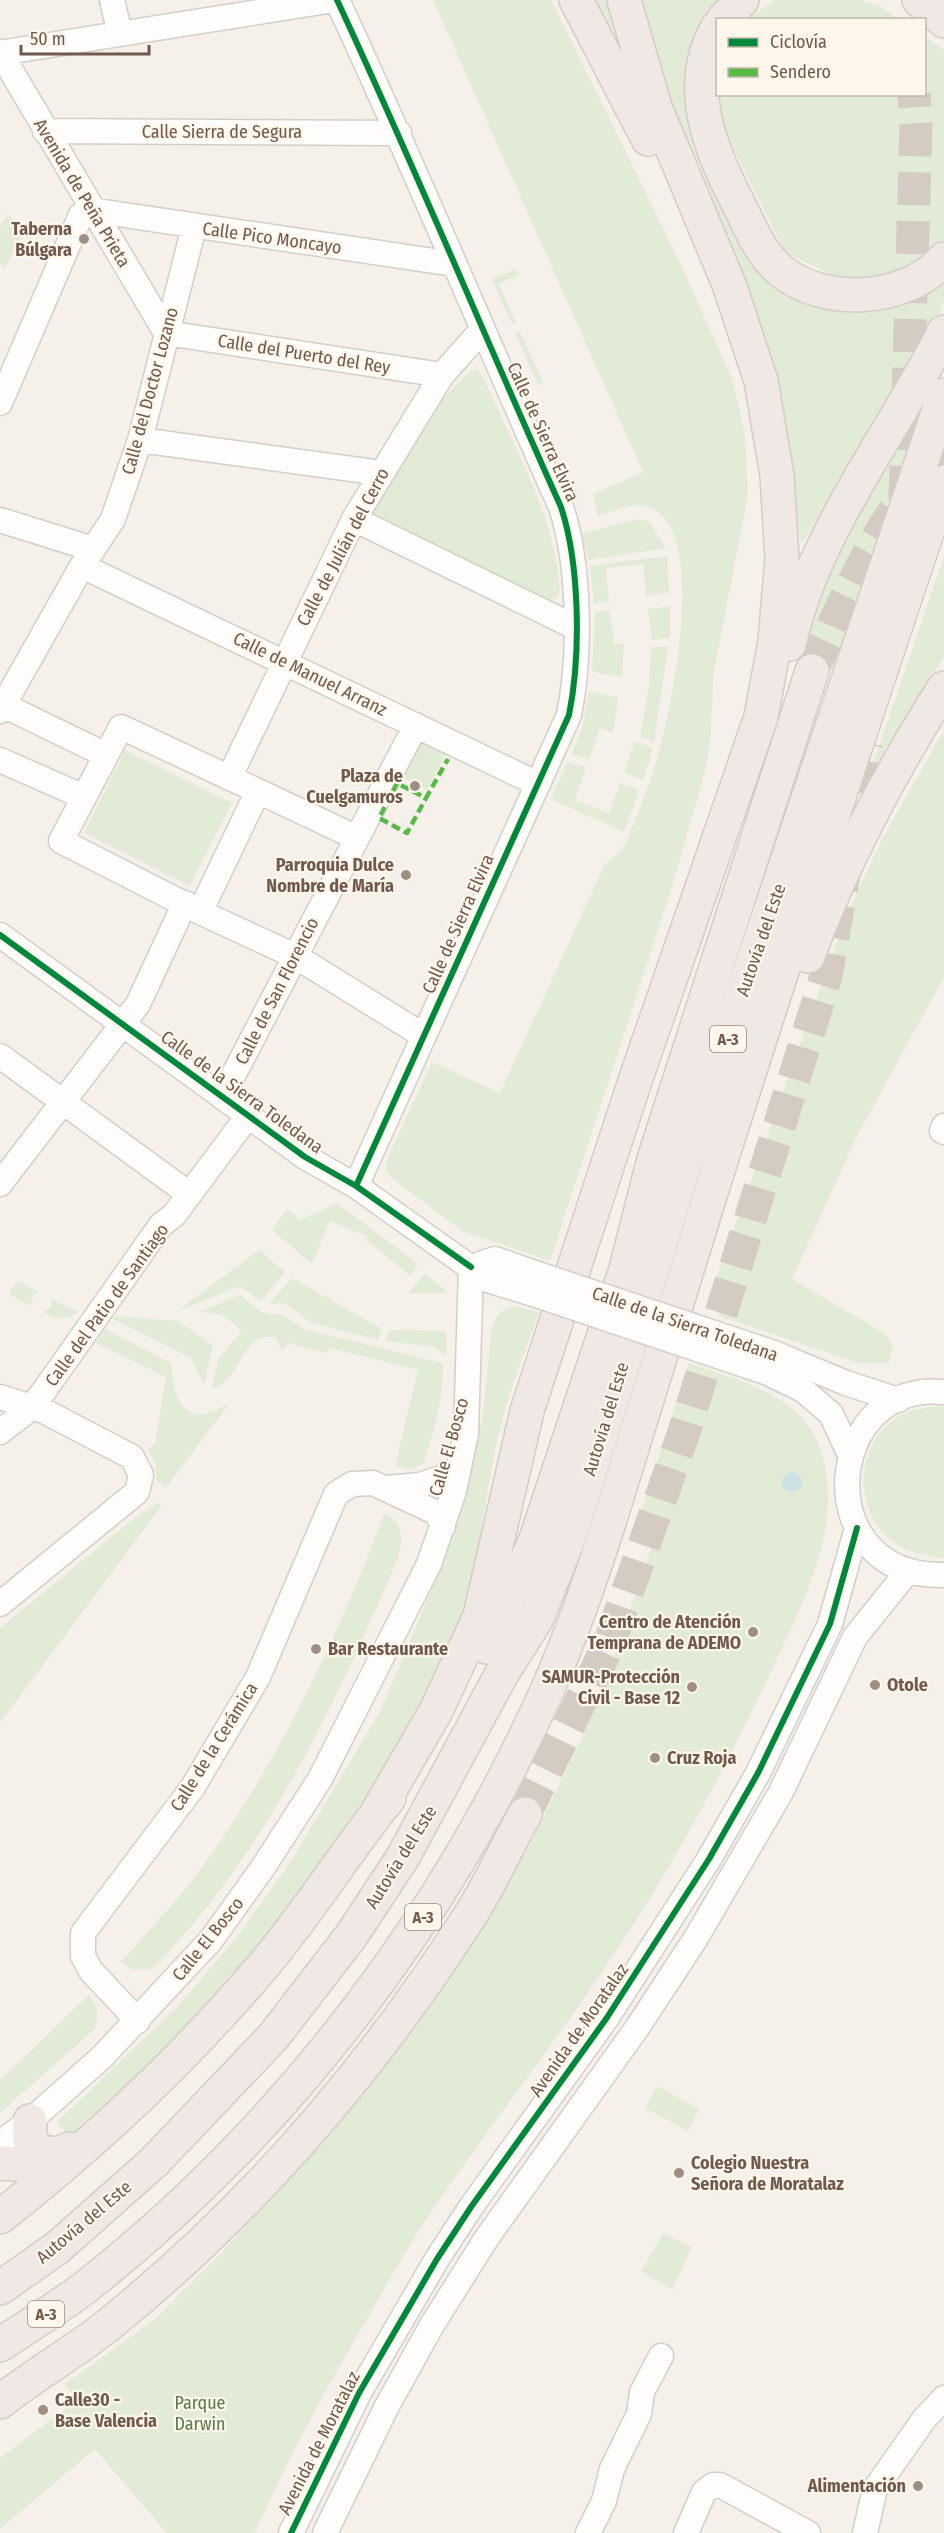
<svg xmlns="http://www.w3.org/2000/svg" width="944" height="2533" font-family="'Fira Sans Condensed',sans-serif">
  <style>
    .green { fill: #e2ebd6 }
    .water { fill: #cde2e4 }
    .lines { fill: none; stroke-linecap: round; stroke-linejoin: round }
    .highway-tunnel { stroke: #d4cbc3; stroke-width: 33; stroke-dasharray: 33 16; stroke-linecap: butt }
    .minor-casing { stroke: #d4cec9; stroke-width: 27 }
    .highway-casing { stroke: #d4ccc7; stroke-width: 36 }
    .minor { stroke: #fefdfc; stroke-width: 24 }
    .highway { stroke: #f0e8e5; stroke-width: 33 }
    .minor-bridge-casing { stroke: #d4cec9; stroke-width: 27; stroke-linecap: butt }
    .minor-bridge { stroke: #fefdfc; stroke-width: 24 }
    .quiet { stroke: #58b947; stroke-width: 4.5; stroke-dasharray: 9 4.5; stroke-linecap: butt }
    .cycleway-casing { stroke: #fdf6eb; stroke-width: 10 }
    .cycleway { stroke: #00873e; stroke-width: 6 }
    .poi-dot { fill: #9f8e84; stroke: #fdf6eb; stroke-width: 2 }
    .labels { text-anchor: middle; dominant-baseline: central; stroke-width: 4.5; stroke-linejoin: round; paint-order: stroke }
    .shield { fill: #fdf6eb; stroke: #9b887c; stroke-width: 1.5 }
    .shield-label { font-size: 16px; font-weight: bold; fill: #71594d }
    .street-label { font-size: 18px; fill: #71594d; stroke: #fdf6eb }
    .poi-label { font-size: 18px; font-weight: bold; fill: #71594d; stroke: #fdf6eb; text-anchor: end }
    .park-label { font-size: 18px; fill: #587b49; stroke: #fdf6eb }
  </style>
  <rect width="100%" height="100%" fill="#f5f1ea"/>
  <path class="green" d="M 433,0 L 551,0 L 678,258 L 733,381 L 745,434 L 748,495 L 713,677 L 711,733 L 706,768 L 671,890 L 550,1261 L 462,1231 L 390,1177 L 386,1169 L 388,1157 L 432,1062 L 500,1093 L 605,864 L 621,851 L 626,842 C 639,813 650,782 659,752 C 672,706 708,531 651,508 C 635,501 614,511 598,516 L 593,494 L 643,472 Z
    M 587,0 L 615,0 L 639,97 Z
    M 640,0 L 722,0 L 709,14 L 687,65 L 690,116 L 763,266 L 803,302 L 843,308 L 944,279 L 944,299 L 940,312 L 893,396 L 801,544 L 779,402 L 766,341 L 681,137 Z
    M 775,0 L 861,0 L 879,6 L 899,19 L 745,20 Z
    M 925,37 L 944,50 L 944,241 L 942,245 L 899,278 L 838,278 L 785,252 L 725,132 L 718,95 L 924,94 Z
    M 7,215 L 27,226 L 5,267 L 0,264 L 0,227 Z
    M 515,269 L 520,274 L 499,284 L 516,323 L 512,324 L 492,279 Z
    M 520,331 L 543,383 L 538,385 L 515,333 Z
    M 472,370 L 477,370 L 483,377 C 513,445 555,515 560,590 L 558,597 L 546,602 L 371,513 L 430,411 Z
    M 919,413 L 834,669 L 801,658 L 823,580 L 892,450 Z
    M 637,519 L 649,521 L 666,548 L 589,560 L 581,534 Z
    M 667,556 L 669,593 L 646,596 L 643,564 L 606,568 L 609,602 L 594,603 L 590,566 Z
    M 944,556 L 944,656 L 879,771 L 874,761 Z
    M 670,606 L 670,638 L 652,640 L 648,609 Z
    M 610,610 L 614,644 L 624,643 L 622,677 L 592,672 L 595,612 Z
    M 668,646 L 654,742 L 640,737 L 649,685 L 651,647 Z
    M 589,691 L 618,698 L 613,733 L 600,728 L 589,760 L 572,754 L 583,724 Z
    M 944,730 L 944,977 L 856,1138 L 792,1279 L 887,1335 L 893,1347 L 889,1363 L 858,1363 L 719,1316 L 725,1288 L 714,1284 L 848,911 L 882,839 Z
    M 420,740 L 446,754 L 427,790 L 402,777 Z
    M 635,741 L 653,748 L 643,780 L 624,773 Z
    M 125,750 L 232,803 L 190,886 L 84,833 Z
    M 568,762 L 586,767 L 575,800 L 609,813 L 620,783 L 639,790 L 624,832 L 551,799 Z
    M 337,1203 L 418,1264 L 411,1276 L 366,1240 L 367,1236 L 330,1221 L 312,1264 L 272,1230 L 287,1209 L 301,1220 Z
    M 259,1250 L 285,1272 L 261,1301 L 240,1286 L 176,1312 Z
    M 425,1274 L 449,1293 L 408,1293 Z
    M 292,1278 L 381,1328 L 378,1340 L 310,1322 L 285,1303 L 269,1304 Z
    M 18,1281 L 39,1292 L 33,1295 L 31,1306 L 8,1294 Z
    M 240,1295 L 263,1313 L 282,1315 L 307,1330 L 443,1363 C 444,1398 434,1429 424,1463 L 412,1469 L 395,1466 L 418,1370 L 329,1348 L 327,1353 L 288,1343 L 282,1351 L 276,1338 C 240,1328 240,1387 212,1388 L 218,1359 L 242,1331 L 221,1314 L 199,1312 Z
    M 51,1299 L 78,1312 C 66,1322 57,1319 43,1312 L 51,1307 Z
    M 514,1306 L 539,1312 C 523,1357 504,1404 495,1452 C 489,1482 484,1513 479,1543 C 477,1557 476,1573 472,1586 C 404,1801 234,1988 71,2137 L 56,2123 L 178,2006 L 237,1937 L 291,1861 L 381,1710 L 442,1564 L 482,1422 L 492,1325 L 500,1312 Z
    M 115,1316 L 178,1321 L 213,1345 L 204,1385 L 191,1358 L 113,1319 Z
    M 105,1329 L 171,1363 C 173,1405 189,1431 231,1401 L 166,1488 L 156,1481 L 156,1465 L 148,1449 L 155,1444 L 166,1377 L 96,1343 Z
    M 389,1330 L 446,1331 L 447,1356 L 434,1347 L 386,1341 Z
    M 689,1363 C 741,1381 805,1395 822,1454 C 843,1526 805,1599 775,1663 C 728,1763 677,1860 615,1953 C 553,2047 482,2135 420,2229 C 402,2257 386,2286 370,2314 C 328,2385 288,2458 255,2533 L 167,2533 L 95,2449 L 0,2529 L 0,2458 L 76,2401 L 65,2384 L 154,2320 L 223,2251 L 335,2129 L 434,2002 L 529,1847 L 597,1706 L 654,1540 L 634,1533 Z
    M 944,1406 L 944,1557 L 941,1558 C 924,1555 907,1553 893,1542 C 852,1510 854,1444 899,1416 C 913,1408 929,1407 944,1406 Z
    M 158,1503 L 162,1505 L 0,1723 L 0,1628 L 137,1516 Z
    M 384,1514 C 405,1522 403,1539 398,1558 C 336,1704 265,1855 152,1969 L 133,1970 L 121,1962 C 148,1931 177,1901 201,1869 C 280,1759 337,1640 384,1514 Z
    M 89,1995 C 99,2007 98,2015 95,2029 L 0,2113 L 0,2080 Z
    M 657,2086 L 699,2109 L 688,2131 L 645,2108 Z
    M 663,2233 L 692,2247 L 673,2289 L 641,2272 Z"/>
  <path class="water" d="M782 1482a10 10 0 1 1 20 0a10 10 0 1 1-20 0Z"/>
  <g class="lines">
    <path class="highway-tunnel" d="M 905,499 L 916,126 L 914,94
      M 812,671 C 848,594 882,510 944,451
      M 525,1814 L 609,1644 L 684,1432 L 826,976 L 867,743"/>
    <g class="minor-casing">
      <path id="minor" d="M 112,0 L 120,34
        M 337,0 C 415,167 485,338 561,507 C 580,565 581,655 569,715 L 356,1186
        M 0,52 L 166,333
        M 0,53 L 334,0
        M 45,131 L 399,133
        M 166,333 L 442,375
        M 0,403 L 81,215 L 91,210 L 454,264
        M 140,440 L 381,473
        M 354,519 L 577,628
        M 0,520 L 93,549
        M 82,566 L 538,784
        M 3,705 L 106,755
        M 0,711 L 82,566 L 113,519 L 140,440 L 194,227
        M 121,727 L 258,791 L 200,912 L 61,841 Z
        M 0,760 L 84,797
        M 229,778 L 354,519 L 442,375 L 481,331
        M 258,791 L 357,838
        M 200,912 L 295,956 L 424,1036
        M 0,935 L 305,1157 L 356,1186 L 488,1280 L 533,1294
        M 0,1056 L 189,1194
        M 222,1097 L 416,725
        M 944,1126 L 942,1131 L 944,1132
        M 0,1184 L 138,1004 L 185,903
        M 471,1267 L 495,1259 L 538,1274
        M 774,1353 L 846,1383 L 898,1400
        M 768,1373 L 803,1390 L 831,1414 L 850,1455
        M 944,1392 C 823,1380 807,1578 944,1575
        M 0,1397 L 44,1411 L 132,1457 L 141,1475 L 137,1492 L 0,1604
        M 0,1432 L 31,1408 L 44,1391 L 161,1225 L 174,1215 L 248,1116
        M 388,1488 L 420,1485 L 441,1478
        M 138,2021 L 91,1971 L 83,1956 L 83,1933 L 193,1787 L 258,1677 L 336,1494 L 352,1484 L 373,1483 L 437,1513 L 443,1526
        M 0,2143 L 30,2121 L 102,2057 L 211,1940 L 264,1866 L 320,1779 L 429,1564 L 454,1491 L 466,1433 L 471,1267
        M 291,2533 L 359,2393 L 437,2259 L 471,2207 L 606,2019 L 709,1859 L 758,1773 L 830,1624 L 857,1528
        M 325,2533 L 387,2406 L 432,2325 L 486,2239 L 637,2028 L 696,1938 L 781,1792 L 855,1637 L 908,1571
        M 588,2533 L 604,2501 L 612,2469 L 639,2414 L 642,2392 L 661,2356
        M 686,2533 L 704,2492 L 713,2485 L 720,2485 L 808,2533
        M 865,2533 L 875,2489 L 925,2418 L 944,2398"/>
    </g>
    <g class="highway-casing">
      <path id="highway" d="M 576,0 L 648,139
        M 919,0 L 944,21
        M 723,20 L 742,0
        M 718,27 C 682,87 712,153 741,209 C 751,230 762,255 780,270 C 823,307 907,302 944,259
        M 789,644 C 815,529 892,436 944,332
        M 808,956 C 843,861 890,773 944,688
        M 618,1300 L 654,1159 L 812,671
        M 487,1647 L 536,1539 L 623,1278
        M 375,1816 L 436,1711 L 480,1616 L 527,1411 L 636,1078 L 761,717 L 775,641 L 782,559 L 777,476 L 761,381 L 730,287 L 655,107 L 624,0
        M 30,2121 L 30,2139 L 40,2152 L 57,2154 L 70,2149
        M 0,2163 C 31,2165 43,2170 69,2150
        M 0,2217 C 93,2144 180,2063 257,1973 C 305,1918 343,1855 389,1798
        M 0,2288 L 57,2248 L 154,2162 L 273,2037 L 351,1936 L 403,1857 L 500,1677 L 537,1618 L 571,1532 L 682,1173 L 944,395
        M 0,2345 C 32,2323 67,2303 97,2278 C 292,2121 447,1915 549,1686 C 585,1604 611,1517 637,1432 C 662,1350 687,1268 713,1186 C 788,950 865,716 944,482
        M 0,2402 C 34,2375 73,2353 107,2326 C 251,2210 372,2069 471,1914 C 491,1882 507,1847 525,1814"/>
    </g>
    <use href="#minor" class="minor"/>
    <use href="#highway" class="highway"/>
    <g class="minor-bridge-casing">
      <path id="minor-bridge" d="M 538,1274 L 774,1353
        M 533,1294 L 768,1373"/>
    </g>
    <use href="#minor-bridge" class="minor-bridge"/>
    <path class="quiet" d="M 389,779 L 426,798 L 448,759
      M 397,783 L 379,818 L 407,833 L 426,798"/>
    <g class="cycleway-casing">
      <path id="cycleway" d="M 337,0 C 415,167 485,338 561,507 C 580,565 581,655 569,715 L 356,1186
        M 0,935 L 305,1157 L 356,1186 L 471,1267
        M 291,2533 L 359,2393 L 437,2259 L 471,2207 L 606,2019 L 709,1859 L 758,1773 L 830,1624 L 857,1528"/>
    </g>
    <use href="#cycleway" class="cycleway"/>
  </g>
  <g class="poi-dot">
    <circle cx="84" cy="239" r="6"/>
    <circle cx="415" cy="786" r="6"/>
    <circle cx="406" cy="875" r="6"/>
    <circle cx="753" cy="1632" r="6"/>
    <circle cx="316" cy="1649" r="6"/>
    <circle cx="875" cy="1685" r="6"/>
    <circle cx="692" cy="1687" r="6"/>
    <circle cx="655" cy="1758" r="6"/>
    <circle cx="679" cy="2173" r="6"/>
    <circle cx="43" cy="2410" r="6"/>
    <circle cx="918" cy="2486" r="6"/>
  </g>
  <g class="labels">
    <g class="shield">
      <rect x="710" y="1026" width="36" height="26" rx="4.5"/>
      <rect x="405" y="1904" width="36" height="26" rx="4.5"/>
      <rect x="28" y="2301" width="36" height="26" rx="4.5"/>
    </g>
    <g class="shield-label">
      <text x="728" y="1039">A-3</text>
      <text x="423" y="1917">A-3</text>
      <text x="46" y="2314">A-3</text>
    </g>
    <g class="street-label">
      <text x="222" y="132">Calle Sierra de Segura</text>
      <text transform="translate(82 193) rotate(59)">Avenida de Peña Prieta</text>
      <text transform="translate(272 238) rotate(8)">Calle Pico Moncayo</text>
      <text transform="translate(304 354) rotate(9)">Calle del Puerto del Rey</text>
      <text transform="translate(150 391) rotate(-75)">Calle del Doctor Lozano</text>
      <text transform="translate(543 432) rotate(66)">Calle de Sierra Elvira</text>
      <text transform="translate(343 547) rotate(-62)">Calle de Julián del Cerro</text>
      <text transform="translate(310 674) rotate(26)">Calle de Manuel Arranz</text>
      <text transform="translate(458 924) rotate(-66)">Calle de Sierra Elvira</text>
      <text transform="translate(761 940) rotate(-71)">Autovía del Este</text>
      <text transform="translate(277 991) rotate(-63)">Calle de San Florencio</text>
      <text transform="translate(242 1092) rotate(36)">Calle de la Sierra Toledana</text>
      <text transform="translate(107 1305) rotate(-54)">Calle del Patio de Santiago</text>
      <text transform="translate(685 1324) rotate(19)">Calle de la Sierra Toledana</text>
      <text transform="translate(606 1419) rotate(-73)">Autovía del Este</text>
      <text transform="translate(449 1447) rotate(-74)">Calle El Bosco</text>
      <text transform="translate(214 1747) rotate(-58)">Calle de la Cerámica</text>
      <text transform="translate(401 1857) rotate(-58)">Autovía del Este</text>
      <text transform="translate(208 1939) rotate(-51)">Calle El Bosco</text>
      <text transform="translate(579 2030) rotate(-55)">Avenida de Moratalaz</text>
      <text transform="translate(84 2222) rotate(-40)">Autovía del Este</text>
      <text transform="translate(319 2443) rotate(-63)">Avenida de Moratalaz</text>
    </g>
    <g class="poi-label">
      <text x="72" y="229">Taberna<tspan x="72" dy="21">Búlgara</tspan></text>
      <text x="403" y="776">Plaza de<tspan x="403" dy="21">Cuelgamuros</tspan></text>
      <text x="394" y="865">Parroquia Dulce<tspan x="394" dy="21">Nombre de María</tspan></text>
      <text x="741" y="1622">Centro de Atención<tspan x="741" dy="21">Temprana de ADEMO</tspan></text>
      <text x="328" y="1649" text-anchor="start">Bar Restaurante</text>
      <text x="680" y="1677">SAMUR-Protección<tspan x="680" dy="21">Civil - Base 12</tspan></text>
      <text x="887" y="1685" text-anchor="start">Otole</text>
      <text x="667" y="1758" text-anchor="start">Cruz Roja</text>
      <text x="691" y="2163" text-anchor="start">Colegio Nuestra<tspan x="691" dy="21">Señora de Moratalaz</tspan></text>
      <text x="55" y="2400" text-anchor="start">Calle30 -<tspan x="55" dy="21">Base Valencia</tspan></text>
      <text x="906" y="2486">Alimentación</text>
    </g>
    <g class="park-label">
      <text x="200" y="2403">Parque<tspan x="200" dy="21">Darwin</tspan></text>
    </g>
  </g>
  <rect x="716" y="18" width="210" height="78" fill="#fdf6eb" stroke="#c5b7ac" stroke-width="1.5"/>
  <rect x="728" y="38" width="30" height="9" fill="#00873e" stroke="#c5b7ac" stroke-width="1.5"/>
  <text x="770" y="48" font-size="18" fill="#71594d">Ciclovía</text>
  <rect x="728" y="68" width="30" height="9" fill="#58b947" stroke="#c5b7ac" stroke-width="1.5"/>
  <text x="770" y="78" font-size="18" fill="#71594d">Sendero</text>
  <path d="M21 45v9h128v-9" fill="none" stroke="#71594d" stroke-width="3"/>
  <text x="30" y="45" font-size="18" fill="#71594d" stroke="#fdf6eb" stroke-width="4.5" paint-order="stroke">50 m</text>
</svg>
